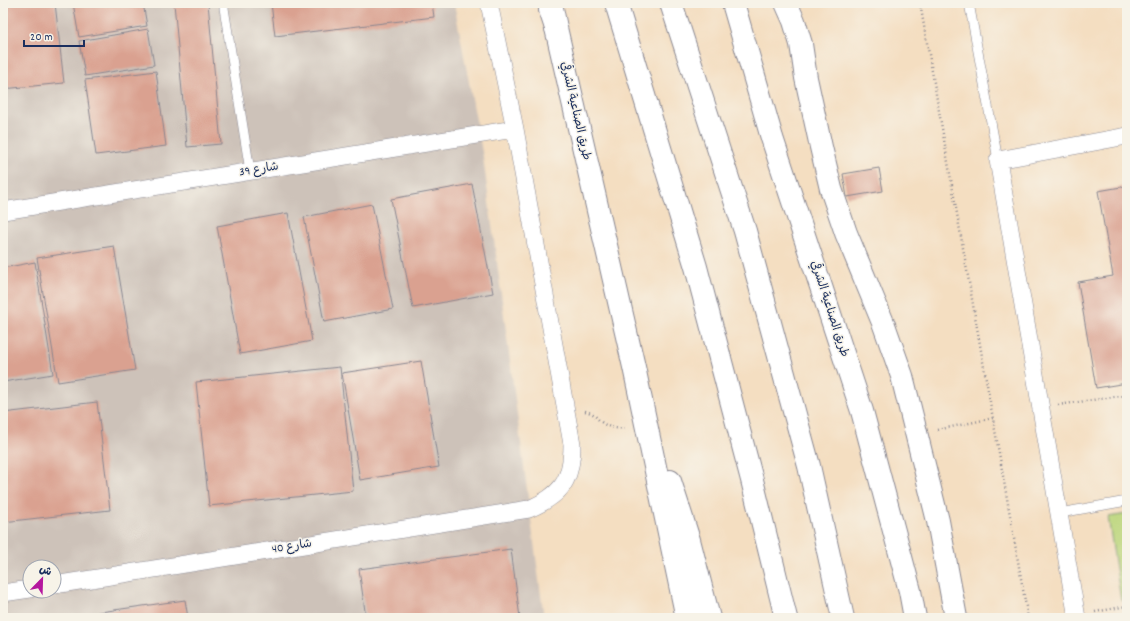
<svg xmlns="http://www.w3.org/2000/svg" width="1130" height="621" font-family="Dekko,'Playpen Sans Arabic',sans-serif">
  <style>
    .industrial { fill: #cdc2b9; fill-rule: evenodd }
    .green { fill: #bcd67b; stroke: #6c826c }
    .building { fill: #daa190 }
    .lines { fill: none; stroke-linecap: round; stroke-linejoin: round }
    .lane-casing { stroke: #888690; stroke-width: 10 }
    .street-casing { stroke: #888690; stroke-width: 18 }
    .primary-casing { stroke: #888690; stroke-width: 24 }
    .highway-casing { stroke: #888690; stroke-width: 24 }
    .path { stroke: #888690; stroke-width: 2.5; stroke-dasharray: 1 3; stroke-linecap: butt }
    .lane { stroke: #fff; stroke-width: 9 }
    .street { stroke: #fff; stroke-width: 17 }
    .primary { stroke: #fff; stroke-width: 22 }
    .highway { stroke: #fff; stroke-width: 22 }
    .labels { text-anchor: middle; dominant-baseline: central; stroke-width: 3; stroke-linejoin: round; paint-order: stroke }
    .street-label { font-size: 12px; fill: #1b2f5e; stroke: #f7f3e8 }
  </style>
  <rect width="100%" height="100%" fill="#f7f3e8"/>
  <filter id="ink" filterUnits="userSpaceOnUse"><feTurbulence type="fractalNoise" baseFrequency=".025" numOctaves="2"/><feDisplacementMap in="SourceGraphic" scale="8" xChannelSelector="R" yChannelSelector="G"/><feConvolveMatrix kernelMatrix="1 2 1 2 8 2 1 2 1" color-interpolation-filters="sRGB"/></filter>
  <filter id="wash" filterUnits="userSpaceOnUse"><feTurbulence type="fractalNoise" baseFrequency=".012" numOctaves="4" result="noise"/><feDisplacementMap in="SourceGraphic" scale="16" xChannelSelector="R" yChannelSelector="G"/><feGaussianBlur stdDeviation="0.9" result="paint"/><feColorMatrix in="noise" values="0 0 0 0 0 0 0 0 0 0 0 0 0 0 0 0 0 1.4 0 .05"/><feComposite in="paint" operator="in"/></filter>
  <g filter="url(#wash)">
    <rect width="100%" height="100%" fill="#f4dec1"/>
    <path class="industrial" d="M 3,3 L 454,3 L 483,157 L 544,618 L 3,618 ZM 30,567 L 54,567 L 54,591 L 30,591 Z"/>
    <path class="green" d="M 1127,514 L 1127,600 L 1121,601 L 1108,517 Z"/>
    <g id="blocks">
      <path class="building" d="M 3,3 L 55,3 L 64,83 L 3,89 Z
        M 73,3 L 143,3 L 147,26 L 79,37 Z
        M 174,3 L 208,3 L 221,144 L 187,147 Z
        M 271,3 L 432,3 L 434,17 L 275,36 Z
        M 148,29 L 154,65 L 85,76 L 79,41 Z
        M 156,71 L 166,146 L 96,155 L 85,80 Z
        M 879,168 L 883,191 L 847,197 L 843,174 Z
        M 472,184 L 493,293 L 413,308 L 391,199 Z
        M 1127,186 L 1127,383 L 1096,388 L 1078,282 L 1113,276 L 1098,191 Z
        M 372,204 L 393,309 L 324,322 L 304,217 Z
        M 288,213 L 312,341 L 240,354 L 217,226 Z
        M 114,246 L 135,370 L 58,382 L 37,258 Z
        M 35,262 L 53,374 L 3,382 L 3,268 Z
        M 421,361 L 439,467 L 360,480 L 342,373 Z
        M 340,367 L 353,491 L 209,506 L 196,382 Z
        M 97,402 L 110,510 L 3,522 L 3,413 Z
        M 511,549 L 520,618 L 366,618 L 359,569 Z
        M 185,600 L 188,618 L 65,618 L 65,617 Z"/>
    </g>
  </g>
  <g filter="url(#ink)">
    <use href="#blocks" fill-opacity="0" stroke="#888690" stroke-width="1"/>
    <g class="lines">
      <g class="lane-casing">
        <path id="lane" d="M 969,3 L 998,160
          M 224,8 L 250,171
          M 1060,513 L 1127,501"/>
      </g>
      <g class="street-casing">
        <path id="street" d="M 3,211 L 515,129
          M 54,585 L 529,509 C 562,495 572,480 572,444 L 515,129 L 489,3
          M 3,593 L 30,589
          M 1077,618 L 998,160 L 1127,136"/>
      </g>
      <g class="primary-casing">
        <path id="primary" d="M 733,3 L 772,138 L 862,411 L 910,591 L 915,618
          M 786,3 L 794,21 L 801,44 L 806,78 L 821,147 L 831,189 L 846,233 L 884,325 L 902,376 L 938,521 L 956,618
          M 550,10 L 556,28 L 634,367 L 687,618
          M 670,481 L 689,540 L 709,618"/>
      </g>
      <g class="highway-casing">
        <path id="highway" d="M 551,3 L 556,28
          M 616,3 L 696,267 L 752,480 L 786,618
          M 671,3 L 745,231 L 809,466 L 843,618"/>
      </g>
      <path class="path" d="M 920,3 L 1028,618
        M 1058,405 L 1127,395
        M 585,411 C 596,414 594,416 601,422 C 609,428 617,429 626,428
        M 937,430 L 993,418
        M 1095,612 L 1127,606"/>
      <use href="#lane" class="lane"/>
      <use href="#street" class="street"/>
      <use href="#primary" class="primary"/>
      <use href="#highway" class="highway"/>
    </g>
  </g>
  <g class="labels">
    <g class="street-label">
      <text transform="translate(575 111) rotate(77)">طريق الصناعية الشرقي</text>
      <text transform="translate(259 170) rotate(-9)">شارع 39</text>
      <text transform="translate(829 309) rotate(72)">طريق الصناعية الشرقي</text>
      <text transform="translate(292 547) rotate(-9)">شارع 40</text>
    </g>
  </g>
  <rect width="1130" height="621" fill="none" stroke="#f7f3e8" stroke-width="16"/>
  <g transform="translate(42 579) rotate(23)"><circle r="19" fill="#f7f3e8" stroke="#9fa5b1"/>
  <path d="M0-3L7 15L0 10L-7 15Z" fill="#b5179e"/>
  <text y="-6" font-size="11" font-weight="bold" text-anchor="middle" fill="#1b2f5e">ش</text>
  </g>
  <path d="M24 40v6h60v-6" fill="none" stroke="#1b2f5e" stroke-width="2"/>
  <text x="30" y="40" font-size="12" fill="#1b2f5e" stroke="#f7f3e8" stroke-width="3" paint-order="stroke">20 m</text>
</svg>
